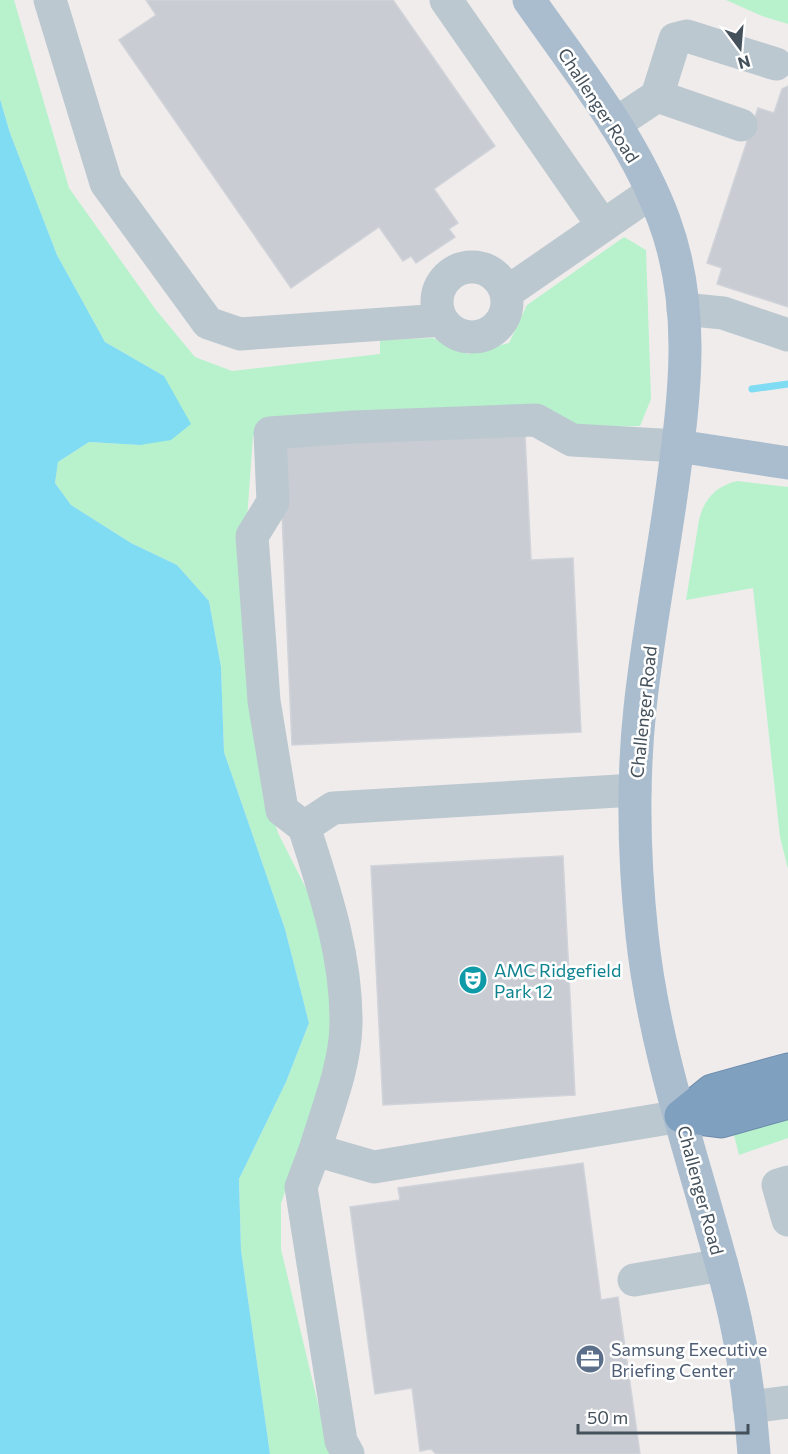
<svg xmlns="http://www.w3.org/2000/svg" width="788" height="1454" font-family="Commissioner,sans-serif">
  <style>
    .green { fill: #b7f2cc }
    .water { fill: #80dcf2 }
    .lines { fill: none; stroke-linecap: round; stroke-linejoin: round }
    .stream { stroke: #80dcf2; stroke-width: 7 }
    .building { fill: #c9ccd2; stroke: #d0d3d9; stroke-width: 1.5 }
    .highway-casing { stroke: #6c8bac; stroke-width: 35 }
    .minor { stroke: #bcc8d0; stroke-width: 33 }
    .major { stroke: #aabdce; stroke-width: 33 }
    .highway { stroke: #80a0c0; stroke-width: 33 }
    .labels { text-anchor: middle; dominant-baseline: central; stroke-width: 5; stroke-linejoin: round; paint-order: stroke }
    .street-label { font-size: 18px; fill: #44515b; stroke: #fff }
    .culture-label { font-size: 18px; fill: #0d838f; stroke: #fff; text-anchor: start }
    .service-label { font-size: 18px; fill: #4e5e75; stroke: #fff; text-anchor: start }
  </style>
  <rect width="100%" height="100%" fill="#f0ecec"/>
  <path class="green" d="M 0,0 L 14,0 L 69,188 L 156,310 L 195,357 L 232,371 L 380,354 L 380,340 L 433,338 L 468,354 L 509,343 L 527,305 L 624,237 L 646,250 L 651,399 L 640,426 L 253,436 L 244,561 L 261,778 L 278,833 L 317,910 L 337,980 L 334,1038 L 311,1119 L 281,1203 L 281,1249 L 330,1454 L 270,1454 L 241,1250 L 239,1179 L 286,1082 L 309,1023 L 285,929 L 224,752 L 221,667 L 209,601 L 177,565 L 131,543 L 71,505 L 55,483 L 58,462 L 89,442 L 140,445 L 164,376 L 105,342 L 57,255 L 10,133 L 0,99 Z
    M 726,0 L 788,0 L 788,24 L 762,16 Z
    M 737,481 L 788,487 L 788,869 L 780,837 L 753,588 L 686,600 L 699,520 C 704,499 716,486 737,481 Z
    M 788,1114 L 788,1138 L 739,1155 L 733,1131 Z"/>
  <path class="water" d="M 0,99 L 10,133 L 57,255 L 105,342 L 164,376 L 191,424 L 171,440 L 140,445 L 89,442 L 58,462 L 55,483 L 71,505 L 131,543 L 177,565 L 209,601 L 221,667 L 224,752 L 285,929 L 309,1023 L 286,1082 L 239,1179 L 241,1250 L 270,1454 L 0,1454 Z"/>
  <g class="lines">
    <path class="stream" d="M 752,389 L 788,384"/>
  </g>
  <path class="building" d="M 146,0 L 393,0 L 495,146 L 434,189 L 458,223 L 449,229 L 455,237 L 416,263 L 411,256 L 403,261 L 379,227 L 291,288 L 119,40 L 156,15 Z
    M 788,86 L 788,307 L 717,284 L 722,268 L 707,263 L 758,108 L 774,113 L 782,89 Z
    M 525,434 L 531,560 L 573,558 L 581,732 L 292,745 L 279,445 Z
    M 563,856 L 575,1095 L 383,1105 L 371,866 Z
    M 583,1163 L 601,1300 L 618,1297 L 640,1454 L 436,1454 L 431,1449 L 420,1451 L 412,1388 L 375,1394 L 350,1207 L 400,1200 L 398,1188 Z"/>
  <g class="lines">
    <g class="highway-casing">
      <path id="highway" d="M 681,1116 L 712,1091 L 788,1070
        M 681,1116 L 721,1121 L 788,1102"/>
    </g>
    <path class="minor" d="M 50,0 L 106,183 L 208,323 L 240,334 L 442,320
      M 446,0 L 603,226
      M 657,96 L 741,125
      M 615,124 L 657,96 L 675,39 L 687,36 L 776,64
      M437 302a35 35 0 1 1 70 0a35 35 0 1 1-70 0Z
      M 506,293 L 652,192
      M 683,309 L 723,313 L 788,335
      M 304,827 L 282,810 L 264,701 L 252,536 L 273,502 L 270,433 L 354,427 L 536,420 L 572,440 L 678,446
      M 315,1150 C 327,1110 345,1067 346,1025 C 347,956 325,892 304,827 L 333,808 L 635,790
      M 788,1182 L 778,1185 L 788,1220
      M 634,1280 L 722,1265
      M 749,1407 L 788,1402
      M 348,1454 L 341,1441 L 301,1187 L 315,1150 L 374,1167 L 681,1116"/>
    <path class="major" d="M 529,0 C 578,70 634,139 664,220 C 696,307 685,393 673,482 C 663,557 648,632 640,708 C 632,783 634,860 642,935 C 655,1058 700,1177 730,1296 C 743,1348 750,1401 754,1454
      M 678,446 L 788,463"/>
    <use href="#highway" class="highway"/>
  </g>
  <defs>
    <g id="theatre-disc" transform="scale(1.5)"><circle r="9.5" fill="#0f9aa8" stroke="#fff"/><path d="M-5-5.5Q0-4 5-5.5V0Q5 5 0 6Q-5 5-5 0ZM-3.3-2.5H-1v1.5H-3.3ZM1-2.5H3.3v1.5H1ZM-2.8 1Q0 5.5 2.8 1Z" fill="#fff"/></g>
    <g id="office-disc" transform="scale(1.5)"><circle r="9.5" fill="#5c6f8a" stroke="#fff"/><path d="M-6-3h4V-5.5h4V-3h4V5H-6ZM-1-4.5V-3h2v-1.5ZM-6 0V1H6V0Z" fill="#fff"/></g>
  </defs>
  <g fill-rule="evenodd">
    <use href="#theatre-disc" x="473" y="980"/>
    <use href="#office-disc" x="590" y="1359"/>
  </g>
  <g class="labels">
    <g class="street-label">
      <text transform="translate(599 105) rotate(57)">Challenger Road</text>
      <text transform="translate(643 712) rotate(-84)">Challenger Road</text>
      <text transform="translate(701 1190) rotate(75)">Challenger Road</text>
    </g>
    <g class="culture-label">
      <text x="494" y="970">AMC Ridgefield<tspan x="494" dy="21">Park 12</tspan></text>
    </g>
    <g class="service-label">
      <text x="611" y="1349">Samsung Executive<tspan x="611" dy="21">Briefing Center</tspan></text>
    </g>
  </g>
  <g transform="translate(740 48) rotate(164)" stroke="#ffffff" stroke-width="4.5" paint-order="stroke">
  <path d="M0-4.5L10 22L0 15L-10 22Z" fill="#44515b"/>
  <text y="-9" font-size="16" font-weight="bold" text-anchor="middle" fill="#44515b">N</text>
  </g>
  <path d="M578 1424v9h170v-9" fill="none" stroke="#44515b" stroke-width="3"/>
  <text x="587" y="1424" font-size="18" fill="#44515b" stroke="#ffffff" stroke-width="4.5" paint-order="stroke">50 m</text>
</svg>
